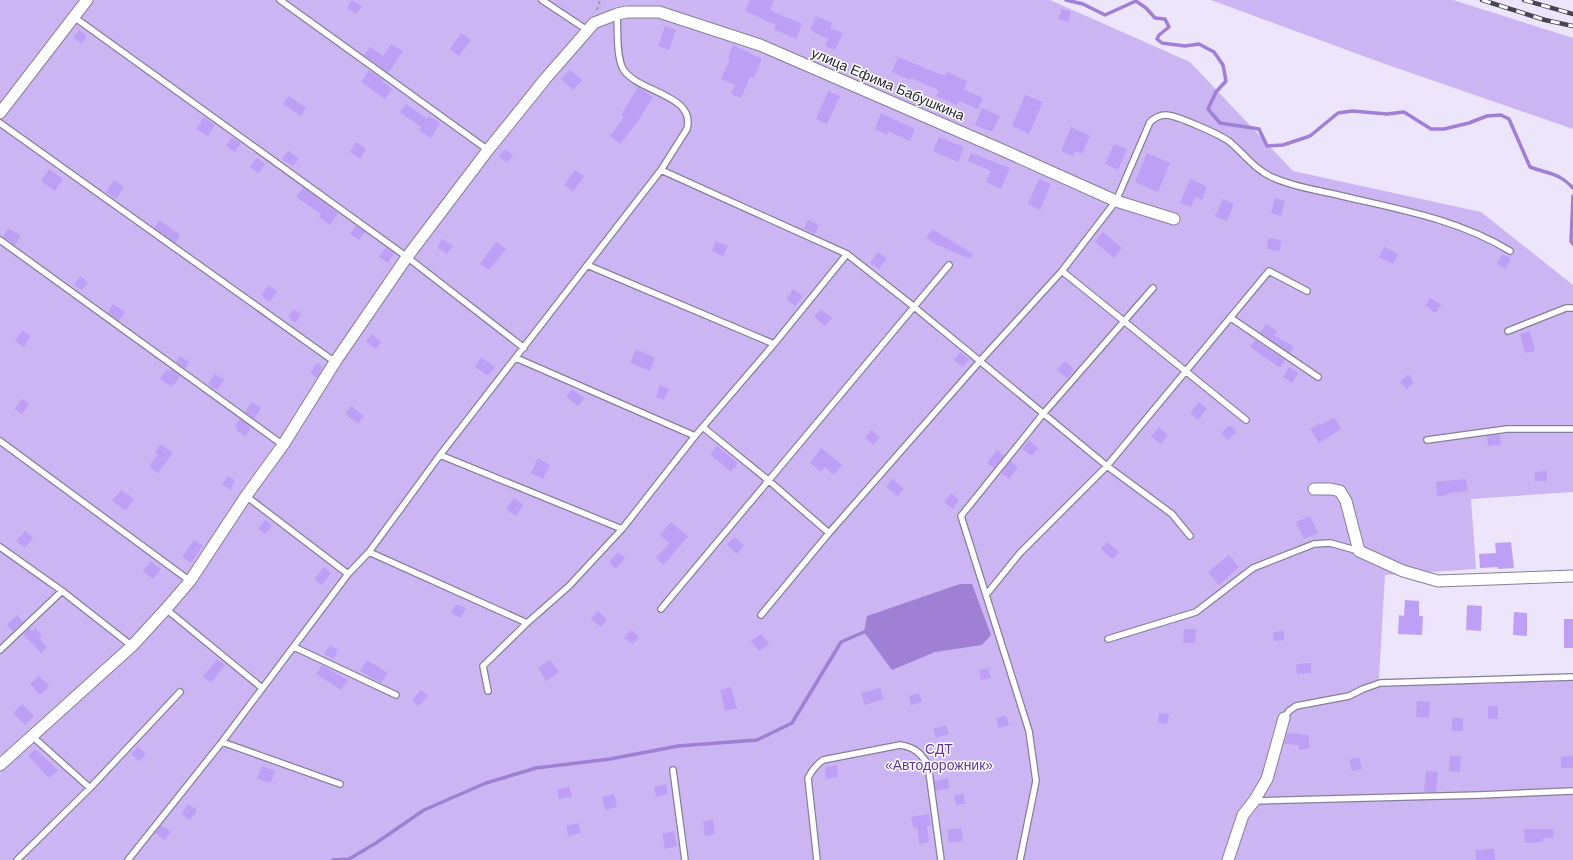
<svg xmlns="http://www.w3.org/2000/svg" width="1573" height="860" font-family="Arial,sans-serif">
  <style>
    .green { fill: #cbb6f3 }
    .water { fill: #9f80d5 }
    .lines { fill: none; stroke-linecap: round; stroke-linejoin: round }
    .stream { stroke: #9f80d5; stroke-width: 3.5 }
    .building { fill: #be9ff6 }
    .service-casing { stroke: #877f98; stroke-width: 8 }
    .minor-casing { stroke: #877f98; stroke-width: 13 }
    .path { stroke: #9b96a7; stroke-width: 2; stroke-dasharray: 3 3; stroke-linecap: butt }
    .service { stroke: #fff; stroke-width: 5.5 }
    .minor { stroke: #fff; stroke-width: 11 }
    .rail-casing { stroke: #494451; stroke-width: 4.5 }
    .rail { stroke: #fff; stroke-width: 3; stroke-dasharray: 9; stroke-linecap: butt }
    .labels { text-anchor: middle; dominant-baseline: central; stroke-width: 3; stroke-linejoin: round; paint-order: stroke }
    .street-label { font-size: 14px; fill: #292530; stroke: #fff }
    .park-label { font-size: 14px; fill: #613699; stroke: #fff }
  </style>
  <rect width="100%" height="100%" fill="#ece5fb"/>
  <path class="green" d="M 0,0 L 1050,0 L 1190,62 L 1293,171 L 1481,212 L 1573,285 L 1573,492 L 1471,499 L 1476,569 L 1385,575 L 1379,679 L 1573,674 L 1573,860 L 0,860 Z
    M 1211,0 L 1453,0 L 1573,38 L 1573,129 L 1385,64 Z"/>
  <path class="water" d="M 960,584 L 972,584 L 991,635 L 982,645 L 935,652 L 892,670 L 864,632 L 867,616 Z"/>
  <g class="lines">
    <path class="stream" d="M 1066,0 L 1083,4 L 1105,15 L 1136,1 L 1146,8 L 1155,18 L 1165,19 L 1169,27 L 1159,35 L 1157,39 L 1162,43 L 1185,46 L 1199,44 L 1214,52 L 1223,65 L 1226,81 L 1216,92 L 1208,109 L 1220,123 L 1259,129 L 1267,146 L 1283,145 L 1310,136 L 1338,113 L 1352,111 L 1387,114 L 1404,112 L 1431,129 L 1444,129 L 1469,123 L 1487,116 L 1501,115 L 1509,119 L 1530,167 C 1548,174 1558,172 1573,188
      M 1573,196 L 1571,241 L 1573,244
      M 333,860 L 349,859 L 376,843 L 424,810 L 486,783 L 536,768 L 610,759 L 678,746 L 757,740 L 792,723 L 841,642 L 864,632"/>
  </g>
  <path class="building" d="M 352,0 L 362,6 L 356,14 L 347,8 Z
    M 750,0 L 774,0 L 770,10 L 802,24 L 796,39 L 774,29 L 776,25 L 745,11 Z
    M 1062,9 L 1071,12 L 1068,22 L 1058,19 Z
    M 816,16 L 832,23 L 830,28 L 843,33 L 835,50 L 825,46 L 828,39 L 810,30 Z
    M 665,26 L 676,30 L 669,50 L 658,46 Z
    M 79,30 L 87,36 L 82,44 L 73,38 Z
    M 461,33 L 471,40 L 459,56 L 450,49 Z
    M 391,44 L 403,51 L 388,73 L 364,55 L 370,47 L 383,56 Z
    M 733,45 L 762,59 L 754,78 L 750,77 L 741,98 L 731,94 L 735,85 L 721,79 L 730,59 L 728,58 Z
    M 898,57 L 945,76 L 947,72 L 967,81 L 964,90 L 983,98 L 978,109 L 959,101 L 957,105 L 936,96 L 939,90 L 911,78 L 910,80 L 892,72 Z
    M 369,70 L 383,80 L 382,81 L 392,89 L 385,99 L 361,82 Z
    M 570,70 L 582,80 L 573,90 L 561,79 Z
    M 638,87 L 653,97 L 636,124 L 620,144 L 610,136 L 624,117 L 621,115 Z
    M 828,91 L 840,96 L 827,124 L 816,119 Z
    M 1025,95 L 1043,102 L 1029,134 L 1012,126 Z
    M 289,96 L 306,108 L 301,116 L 283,104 Z
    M 406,104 L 427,119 L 429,116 L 440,123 L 431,138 L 419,130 L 421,127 L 400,112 Z
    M 982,108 L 1000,116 L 992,132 L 975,125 Z
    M 881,113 L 915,129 L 910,141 L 888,131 L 887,135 L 875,129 Z
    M 204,117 L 215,125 L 208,136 L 196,129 Z
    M 1071,127 L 1090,136 L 1082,154 L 1075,151 L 1073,156 L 1061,151 Z
    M 232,137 L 241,143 L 235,152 L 226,146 Z
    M 939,137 L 964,147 L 958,162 L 933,151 Z
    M 356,142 L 366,149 L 360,159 L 350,152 Z
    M 1114,144 L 1127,149 L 1118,170 L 1105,164 Z
    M 505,149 L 513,155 L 507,163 L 499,157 Z
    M 288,151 L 299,158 L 293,166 L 282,159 Z
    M 971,153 L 1010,168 L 1001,189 L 986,182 L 991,171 L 968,161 Z
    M 1147,153 L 1170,163 L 1158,192 L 1135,182 Z
    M 257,158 L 265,164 L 259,173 L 250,167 Z
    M 49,169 L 63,179 L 55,191 L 41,181 Z
    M 575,170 L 584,176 L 573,192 L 564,185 Z
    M 1039,179 L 1051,184 L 1040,210 L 1028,204 Z
    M 1190,179 L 1207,187 L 1202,200 L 1195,197 L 1191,207 L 1180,203 Z
    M 114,180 L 124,187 L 116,199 L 106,192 Z
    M 303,187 L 338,213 L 330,225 L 319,217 L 321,214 L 296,197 Z
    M 1275,198 L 1285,201 L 1281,216 L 1271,213 Z
    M 1223,199 L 1234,204 L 1227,221 L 1215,216 Z
    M 159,220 L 180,235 L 175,243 L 154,228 Z
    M 808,220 L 819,225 L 815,234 L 804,229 Z
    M 356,225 L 365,232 L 359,240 L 350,234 Z
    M 8,228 L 21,236 L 15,245 L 3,237 Z
    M 932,229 L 973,254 L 970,259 L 935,244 L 926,238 Z
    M 1103,232 L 1122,248 L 1114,258 L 1095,242 Z
    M 1268,238 L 1281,240 L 1280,251 L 1267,249 Z
    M 442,239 L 453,246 L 447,254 L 437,247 Z
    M 716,241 L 728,246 L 723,256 L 712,251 Z
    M 496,242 L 506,249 L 489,270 L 480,264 Z
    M 386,247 L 394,253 L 388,263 L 379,257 Z
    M 1384,247 L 1398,254 L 1393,264 L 1379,257 Z
    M 878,252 L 887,258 L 879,269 L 870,263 Z
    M 1502,254 L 1511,258 L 1506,269 L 1497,264 Z
    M 80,276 L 88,282 L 82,290 L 74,285 Z
    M 268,285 L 277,291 L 270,302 L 261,296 Z
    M 793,289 L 803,296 L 795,306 L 786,299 Z
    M 1430,298 L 1441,305 L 1435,313 L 1425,306 Z
    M 113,304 L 125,312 L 119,321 L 108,313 Z
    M 294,309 L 301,314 L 295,323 L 288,317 Z
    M 821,309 L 832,318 L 825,326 L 814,317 Z
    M 1266,324 L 1277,331 L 1274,335 L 1294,347 L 1290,353 L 1260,333 Z
    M 22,330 L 31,336 L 24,347 L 15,341 Z
    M 1530,331 L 1535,351 L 1525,353 L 1520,334 Z
    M 372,334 L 381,342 L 376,349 L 366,342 Z
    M 1255,340 L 1285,360 L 1280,368 L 1250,347 Z
    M 636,349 L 655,358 L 650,371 L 630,363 Z
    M 960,352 L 969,359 L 963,367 L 954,360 Z
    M 180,356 L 189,362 L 185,369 L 176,362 Z
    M 481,357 L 495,367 L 488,376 L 475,367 Z
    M 1065,361 L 1074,370 L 1067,378 L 1057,370 Z
    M 317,363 L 323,367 L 317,378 L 310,373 Z
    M 1289,367 L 1298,373 L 1292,383 L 1283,377 Z
    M 167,369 L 170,371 L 172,370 L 180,376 L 172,387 L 160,379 Z
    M 215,374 L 224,380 L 217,390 L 208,384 Z
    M 1408,374 L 1414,382 L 1407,389 L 1400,382 Z
    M 660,385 L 669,389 L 664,400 L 656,397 Z
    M 572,389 L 584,398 L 578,406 L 566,397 Z
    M 22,399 L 29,404 L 22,414 L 15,409 Z
    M 252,402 L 261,408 L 254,419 L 245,412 Z
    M 1199,402 L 1207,409 L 1198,420 L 1190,413 Z
    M 351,406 L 364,416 L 358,424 L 345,414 Z
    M 1334,417 L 1341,429 L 1319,443 L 1310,429 L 1320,423 L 1321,425 Z
    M 240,419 L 251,428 L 245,436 L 236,430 L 238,428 L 235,426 Z
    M 1230,425 L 1237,432 L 1228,440 L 1221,433 Z
    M 1159,427 L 1168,435 L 1161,444 L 1151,437 Z
    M 871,430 L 880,437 L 873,445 L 865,438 Z
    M 1494,435 L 1500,435 L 1501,445 L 1488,446 L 1487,436 Z
    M 1029,440 L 1038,448 L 1032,456 L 1022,449 Z
    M 161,444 L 173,453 L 158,473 L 149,467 L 158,454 L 155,452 Z
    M 717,446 L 738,463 L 731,472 L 710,454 Z
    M 821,448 L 842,465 L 834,475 L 825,467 L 821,472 L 810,463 Z
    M 997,450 L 1004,456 L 994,468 L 987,463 Z
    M 538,458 L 550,465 L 543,479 L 531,473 Z
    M 1011,461 L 1018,467 L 1009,479 L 1001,473 Z
    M 1547,471 L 1547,481 L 1535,481 L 1535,472 Z
    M 228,476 L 235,481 L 230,490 L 222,484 Z
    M 892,479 L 904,489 L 898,496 L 886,487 Z
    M 1466,479 L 1468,491 L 1449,493 L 1449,495 L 1437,496 L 1436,482 Z
    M 121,490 L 134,499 L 126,511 L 112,501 Z
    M 951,493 L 959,500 L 953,509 L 944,502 Z
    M 514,498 L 524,505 L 516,516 L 506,509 Z
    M 1310,516 L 1318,533 L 1304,539 L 1296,522 Z
    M 265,520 L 272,525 L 266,534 L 258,529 Z
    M 671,522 L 688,536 L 664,565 L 656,558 L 669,543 L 660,535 Z
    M 25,531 L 33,538 L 25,548 L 16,541 Z
    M 734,537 L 744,545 L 737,554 L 727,545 Z
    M 194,540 L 203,546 L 191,563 L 182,557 Z
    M 1107,542 L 1119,552 L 1113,559 L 1101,549 Z
    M 1511,542 L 1514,568 L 1498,569 L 1498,567 L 1480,568 L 1479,554 L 1496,553 L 1495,543 Z
    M 618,552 L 625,558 L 616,569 L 609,562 Z
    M 1229,555 L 1239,567 L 1219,585 L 1208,572 Z
    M 151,561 L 161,569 L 153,579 L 143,571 Z
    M 324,567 L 331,573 L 322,585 L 314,579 Z
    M 1405,600 L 1419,601 L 1419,616 L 1423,616 L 1422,635 L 1398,634 L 1399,615 L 1404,616 Z
    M 456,604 L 466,608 L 461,618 L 451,613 Z
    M 1467,605 L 1482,606 L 1481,631 L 1466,630 Z
    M 598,611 L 607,619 L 601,627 L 591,619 Z
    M 1514,612 L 1527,613 L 1527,636 L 1513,635 Z
    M 17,615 L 23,622 L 13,631 L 7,625 Z
    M 1564,619 L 1573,619 L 1573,648 L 1564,648 Z
    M 29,628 L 32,631 L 35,628 L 42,636 L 39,638 L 47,647 L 41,653 L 23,634 Z
    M 1184,629 L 1196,629 L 1195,643 L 1183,643 Z
    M 631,630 L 639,637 L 633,644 L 624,638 Z
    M 1284,631 L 1284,640 L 1274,641 L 1273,632 Z
    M 761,634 L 769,644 L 759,651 L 751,641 Z
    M 330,645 L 338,650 L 333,659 L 324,654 Z
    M 217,659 L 225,665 L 211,683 L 203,677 Z
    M 367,660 L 388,673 L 381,683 L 360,671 Z
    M 550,660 L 559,672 L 546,681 L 538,668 Z
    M 1311,663 L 1311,673 L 1297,674 L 1296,664 Z
    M 322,665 L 348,680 L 341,690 L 316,674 Z
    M 988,668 L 991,678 L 981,680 L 979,670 Z
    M 39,676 L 49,686 L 40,695 L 30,684 Z
    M 731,687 L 737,708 L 725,711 L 720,690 Z
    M 880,688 L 884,699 L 865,705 L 861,693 Z
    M 421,690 L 428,696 L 419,706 L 412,700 Z
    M 919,693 L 922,702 L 911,705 L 909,696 Z
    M 1417,701 L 1430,702 L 1429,718 L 1416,717 Z
    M 22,704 L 34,716 L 25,725 L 13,713 Z
    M 1488,706 L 1498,706 L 1498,719 L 1488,719 Z
    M 1159,713 L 1169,714 L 1167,724 L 1158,723 Z
    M 1006,716 L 1009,725 L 999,728 L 996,718 Z
    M 1452,718 L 1463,718 L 1463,731 L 1452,731 Z
    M 946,725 L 949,734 L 936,738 L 933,729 Z
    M 1287,733 L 1308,735 L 1310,748 L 1299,750 L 1299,745 L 1284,744 Z
    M 138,747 L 146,754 L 139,761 L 131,754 Z
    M 35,749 L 58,770 L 49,778 L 28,756 Z
    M 1450,755 L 1461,757 L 1460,772 L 1449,771 Z
    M 1573,756 L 1573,768 L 1561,768 L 1561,757 Z
    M 1359,757 L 1362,769 L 1352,771 L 1349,760 Z
    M 837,765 L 838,777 L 826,779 L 825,767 Z
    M 262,766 L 275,771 L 270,783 L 257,778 Z
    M 1426,771 L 1438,772 L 1436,792 L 1424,792 Z
    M 948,778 L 949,788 L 936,791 L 934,781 Z
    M 666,784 L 668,794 L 656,797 L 654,787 Z
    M 569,787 L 572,797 L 559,799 L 557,789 Z
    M 614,794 L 617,807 L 605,810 L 602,797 Z
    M 964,794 L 965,804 L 956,805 L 954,795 Z
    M 188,804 L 197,810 L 190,820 L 181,814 Z
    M 929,814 L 931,825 L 927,826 L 929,842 L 919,844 L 917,827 L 913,828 L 911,817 Z
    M 713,820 L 715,834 L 705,836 L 703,821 Z
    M 578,823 L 581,833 L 568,836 L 566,826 Z
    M 161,825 L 171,832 L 165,840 L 155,833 Z
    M 961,828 L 963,841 L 949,843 L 947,830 Z
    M 1524,829 L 1553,829 L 1553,838 L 1543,838 L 1543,842 L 1525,843 Z
    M 674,831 L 677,846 L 665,849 L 662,834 Z
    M 1494,849 L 1495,860 L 1476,860 L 1475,850 Z"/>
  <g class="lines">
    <g class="service-casing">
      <path id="service" d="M 280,0 L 488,150
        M 542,0 L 587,30
        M 74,17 L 407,257 L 524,348
        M 0,123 L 335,362
        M 661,170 L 847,254 L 913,306 L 1107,466 L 1269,271 L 1307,291
        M 0,240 L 283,445
        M 587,265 L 774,344
        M 1062,271 L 1246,420
        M 1231,318 L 1318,377
        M 1508,331 L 1566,308 L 1573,308
        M 516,358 L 695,436
        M 704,428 L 768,480 L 829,533
        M 1427,440 L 1507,429 L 1573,429
        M 0,441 L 190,581
        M 440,455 L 622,529
        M 246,496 L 348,574
        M 0,547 L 62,591 L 132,646
        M 369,552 L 527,623
        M 986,595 L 1020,553 L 1107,466 L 1172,514 L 1190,536
        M 166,609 L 262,688
        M 661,609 L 949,265
        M 761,615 L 829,533 L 980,361 L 1062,271 L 1116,201 L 1150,122 C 1155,118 1159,115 1166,115 C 1176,115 1221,135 1230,142 C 1244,154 1256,171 1274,178 C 1294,187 1317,190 1338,195 C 1397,209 1458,219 1510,251
        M 1108,639 L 1196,612 L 1253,568 L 1314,544 L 1330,543 L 1359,551
        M 294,647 L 396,695
        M 0,650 L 62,591
        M 488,691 L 483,666 L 527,623 L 569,586 L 622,529 L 695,436 L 774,344 L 847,254
        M 1284,718 L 1289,711 L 1296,706 L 1349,696 L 1363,689 L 1380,683 L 1573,677
        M 32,736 L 90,788
        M 222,742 L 340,784
        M 673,770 L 685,860
        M 1254,801 L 1480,795 L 1573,791
        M 17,860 L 90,788 L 180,692
        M 128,860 L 222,742 L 348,574 L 369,552 L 440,455 L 661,170 L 687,129 C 696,94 638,93 623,69 C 616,56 618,29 617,14
        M 817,860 L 808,778 C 812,770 816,765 823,760 L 900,745 C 914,747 921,753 928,765 L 941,860
        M 1020,860 L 1036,781 L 1029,731 L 961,516 L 1043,414 L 1153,288"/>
    </g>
    <g class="minor-casing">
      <path id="minor" d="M 0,113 L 87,0
        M 1314,489 L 1331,489 L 1340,491 L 1346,501 L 1359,551 L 1403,571 L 1438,581 L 1573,576
        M 0,765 L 132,646 L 166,609 L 190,581 L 246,496 L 283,445 L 335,362 L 407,257 L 488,150 L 546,78 L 594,23 L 617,14 L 627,12 L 659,12 L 760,45 L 1000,149 L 1116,201 L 1174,219
        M 1228,860 L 1243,815 L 1254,801 L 1267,779 L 1284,718"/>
    </g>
    <path class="path" d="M 597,10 L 600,0"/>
    <use href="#service" class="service"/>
    <use href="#minor" class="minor"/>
    <g class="rail-casing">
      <path id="rail" d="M 1482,0 L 1545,20 L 1573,26
        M 1524,0 L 1573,14"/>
    </g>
    <use href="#rail" class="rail"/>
  </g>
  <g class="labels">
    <g class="street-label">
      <text transform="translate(888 84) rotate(23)">улица Ефима Бабушкина</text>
    </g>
    <g class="park-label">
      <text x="939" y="749">СДТ<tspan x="939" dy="16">«Автодорожник»</tspan></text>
    </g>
  </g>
</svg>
